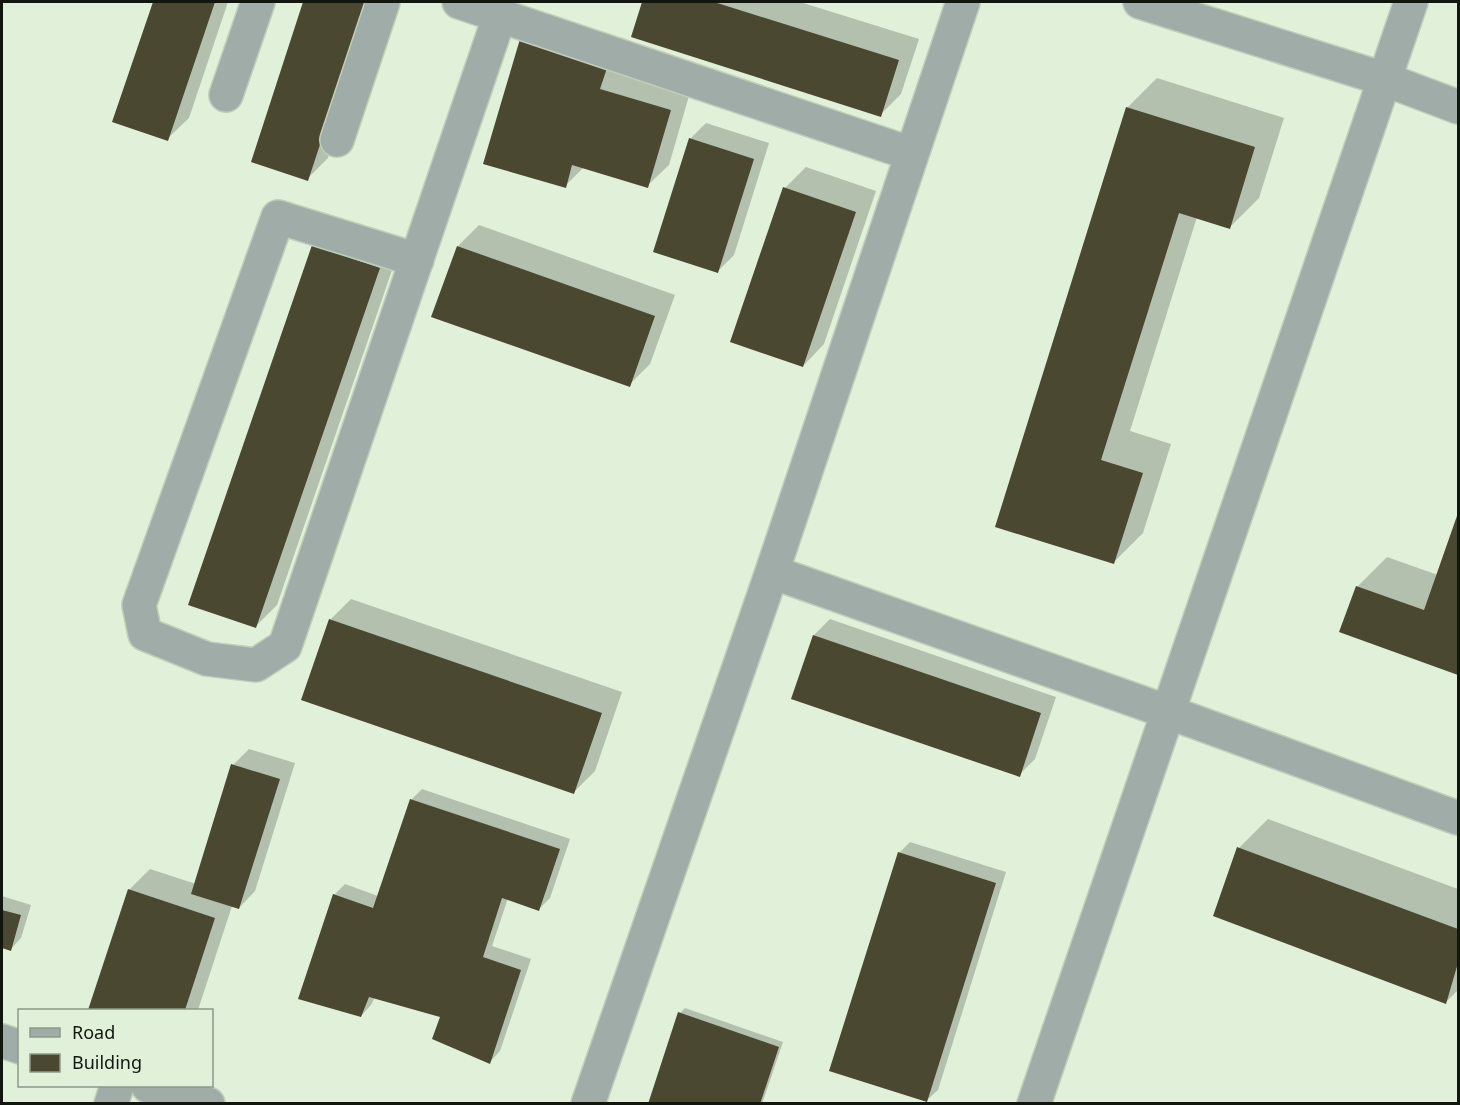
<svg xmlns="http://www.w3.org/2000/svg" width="1460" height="1105" font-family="'Noto Sans',sans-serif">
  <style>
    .shadow { fill: #0003 }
    .building { fill: #4b4832 }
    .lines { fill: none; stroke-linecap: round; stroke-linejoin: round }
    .minor-casing { stroke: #bfcdb9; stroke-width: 36 }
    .minor { stroke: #9faca7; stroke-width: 33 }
  </style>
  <rect width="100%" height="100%" fill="#e0f0d9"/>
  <path class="shadow" d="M 154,2 L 228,2 L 189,118 L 167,139 L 114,121 Z
    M 305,2 L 380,2 L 328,158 L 307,179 L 252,161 Z
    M 644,2 L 800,2 L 919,39 L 901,94 L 880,115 L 633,36 Z
    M 521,40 L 691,89 L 669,165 L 647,186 L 584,167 L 565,186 Z
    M 1157,78 L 1284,118 L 1259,198 L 1229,228 L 1197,217 L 1130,431 L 1171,444 L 1143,533 L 1114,562 L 996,526 L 1127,108 Z
    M 706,123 L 769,143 L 734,255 L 718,271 L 690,139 Z
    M 806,167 L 876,191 L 824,344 L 803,366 L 785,188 Z
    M 334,224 L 400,247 L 277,605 L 256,626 L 313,246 Z
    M 479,225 L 675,295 L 650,364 L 629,385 L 458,246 Z
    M 1458,517 L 1458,673 L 1341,632 L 1358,586 L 1387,557 L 1438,575 Z
    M 351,599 L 622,692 L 595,771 L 574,792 L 330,620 Z
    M 830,619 L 1056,697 L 1035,759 L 1019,775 L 814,635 Z
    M 249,749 L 295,763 L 255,891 L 239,908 L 232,906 L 198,1010 L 90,1010 L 129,890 L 150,869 L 196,884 L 233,765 Z
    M 422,789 L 570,839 L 550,898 L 539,909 L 508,898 L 492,946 L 531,959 L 500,1051 L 490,1062 L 442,1016 L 375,997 L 371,1005 L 361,1016 L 334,895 L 345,884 L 378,896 L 411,800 Z
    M 1268,819 L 1458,889 L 1458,990 L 1445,1003 L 1239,848 Z
    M 910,842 L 1006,872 L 938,1090 L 927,1100 L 899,853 Z
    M 2,896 L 31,905 L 21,938 L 11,949 L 2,947 Z
    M 685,1008 L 783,1042 L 762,1104 L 649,1104 L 680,1013 Z"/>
  <path class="building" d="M 153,2 L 215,2 L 168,141 L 112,122 Z
    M 303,2 L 367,2 L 308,181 L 251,162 Z
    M 642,2 L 714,2 L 899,60 L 881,117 L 631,37 Z
    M 520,39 L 608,65 L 600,89 L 671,110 L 648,188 L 572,165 L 566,188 L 483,164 Z
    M 1126,107 L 1255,147 L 1230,229 L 1179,213 L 1101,460 L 1143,473 L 1114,564 L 995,527 Z
    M 689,138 L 754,159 L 718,273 L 653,252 Z
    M 783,187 L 856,212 L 803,367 L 730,342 Z
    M 312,245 L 380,268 L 256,628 L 188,605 Z
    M 457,246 L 655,316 L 630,387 L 431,317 Z
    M 1458,513 L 1458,675 L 1339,632 L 1356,586 L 1424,610 Z
    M 329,619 L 602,713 L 574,794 L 301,700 Z
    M 813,635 L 1041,713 L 1020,777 L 791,699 Z
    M 231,764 L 280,779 L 239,909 L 191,894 Z
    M 410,799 L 560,849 L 539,911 L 502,898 L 483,957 L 521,970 L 490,1064 L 432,1039 L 440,1017 L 369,997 L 361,1017 L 298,999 L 333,894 L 373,908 Z
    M 1237,847 L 1458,929 L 1458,963 L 1446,1004 L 1213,916 Z
    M 898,852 L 996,883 L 927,1102 L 829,1071 Z
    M 128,889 L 215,918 L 185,1010 L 88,1010 Z
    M 2,910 L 21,915 L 11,951 L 2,948 Z
    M 678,1012 L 779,1047 L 760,1104 L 648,1104 Z"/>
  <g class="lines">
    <g class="minor-casing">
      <path id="minor" d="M 459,2 L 912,154
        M 1140,2 L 1384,79 L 1458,107
        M 226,95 L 258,2
        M 337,140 L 383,2
        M 417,260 L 278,217 L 139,605 L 145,634 L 207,659 L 256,665 L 285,646 L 500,15
        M 772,572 L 1168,712 L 1458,818
        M 2,1041 L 20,1047
        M 148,1086 L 208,1104
        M 111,1104 L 117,1086
        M 588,1104 L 772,572 L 963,2
        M 1034,1104 L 1411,2"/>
    </g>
    <use href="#minor" class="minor"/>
  </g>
  <rect width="1460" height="1105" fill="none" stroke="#11170f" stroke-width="6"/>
  <rect x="18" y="1009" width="195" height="78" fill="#e0f0d9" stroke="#8d9988" stroke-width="1.5"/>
  <rect x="30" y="1028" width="30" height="9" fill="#9faca7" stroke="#8d9988" stroke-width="1.5"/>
  <text x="72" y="1039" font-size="18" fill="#11170f">Road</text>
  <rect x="30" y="1054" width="30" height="18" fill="#4b4832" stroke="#8d9988" stroke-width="1.5"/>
  <text x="72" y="1069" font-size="18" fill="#11170f">Building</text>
</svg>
